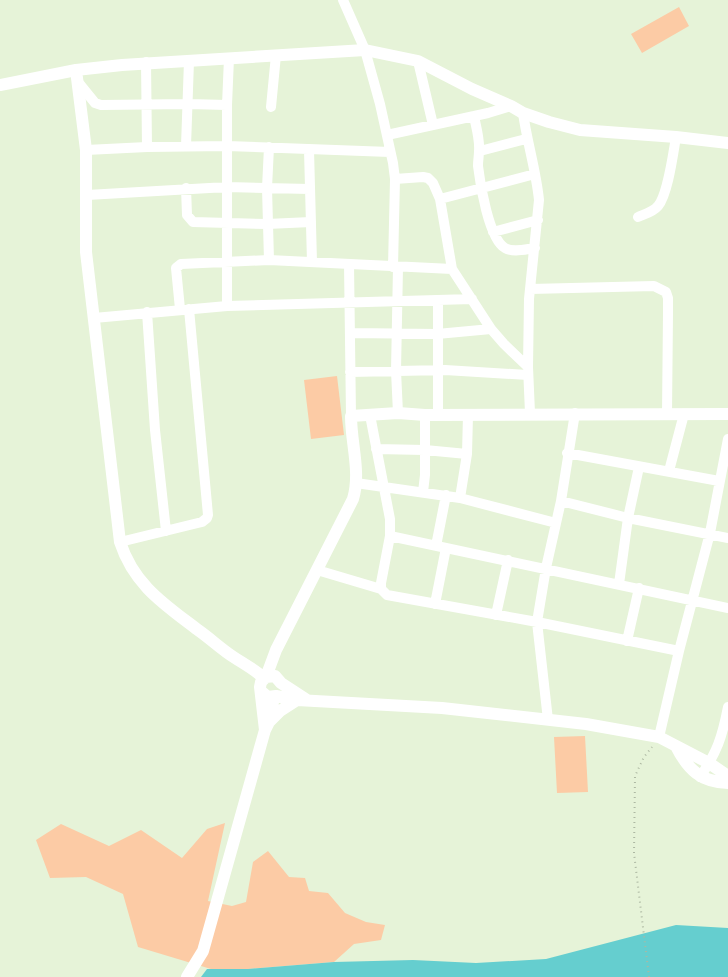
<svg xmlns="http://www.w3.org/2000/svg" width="728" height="977" font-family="'Golos Text',sans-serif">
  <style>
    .green { fill: #fccba5 }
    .water { fill: #65cecf }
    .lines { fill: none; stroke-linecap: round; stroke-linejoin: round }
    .path { stroke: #adb8a2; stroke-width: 2; stroke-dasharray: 1 4; stroke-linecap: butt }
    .minor { stroke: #fff; stroke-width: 10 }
    .tertiary { stroke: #fff; stroke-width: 12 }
  </style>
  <rect width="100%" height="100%" fill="#e6f3d8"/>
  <path class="green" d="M 679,7 L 689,26 L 642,53 L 631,34 Z
    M 337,376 L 344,435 L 311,439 L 304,380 Z
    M 585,736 L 588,792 L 557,793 L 554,737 Z
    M 225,823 L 208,901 L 232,906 L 246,902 L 253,862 L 268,851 L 289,877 L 305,878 L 309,891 L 328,893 L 345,913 L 366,922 L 385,925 L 381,940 L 354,944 L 334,962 L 248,969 L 211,969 L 138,947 L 123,894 L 86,877 L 50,878 L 36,840 L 61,824 L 109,846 L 141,830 L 182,858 L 207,829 Z"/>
  <path class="water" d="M 676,925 L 728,928 L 728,977 L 201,977 L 207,969 L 248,969 L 334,962 L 413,960 L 476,963 L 546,959 Z"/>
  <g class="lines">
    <path class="path" d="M 649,977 L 634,853 L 635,776 L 644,757 L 652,747"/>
    <path class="minor" d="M 343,0 L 365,50 L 380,104 L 393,163 L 395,179 L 393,267
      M 418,61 L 433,125
      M 146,62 L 147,147
      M 78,82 L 95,103 L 101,105 L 189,104 L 227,105
      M 271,107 L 276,55
      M 523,113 C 527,142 536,170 539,200 L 529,299 L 528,367 L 530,413
      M 474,116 C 476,127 480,139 479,151 C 479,156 478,160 478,166 C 480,184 489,239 505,248 C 513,253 526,249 535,248
      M 387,135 L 488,113 L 511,106
      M 186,146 L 189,61
      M 86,150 L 147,147 L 227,146 L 390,152
      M 309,150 L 312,262
      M 480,151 L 526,139
      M 395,179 L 423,177 L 428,178 L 433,183 L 440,199 L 452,269 L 491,329 L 504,344 L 528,367
      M 186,188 L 187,215 L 193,222 L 267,224 L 311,222
      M 87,195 L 227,187 L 310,189
      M 440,199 L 535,174
      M 638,217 C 645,214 653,212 658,206 C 668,194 673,154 676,137
      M 493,232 L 538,220
      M 269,260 L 267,188 L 269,147
      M 349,264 L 351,416
      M 530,289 L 654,286 L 666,292 L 668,298 L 668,313 L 667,414
      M 438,300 L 438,415
      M 227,306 L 227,105 L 229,58
      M 180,309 L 176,268 L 181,264 L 269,260 L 452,269
      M 147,312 L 155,430 L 166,531
      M 94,318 L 227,306 L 472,299
      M 351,333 L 437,334 L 491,329
      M 350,372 L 445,370 L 528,375
      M 398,413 L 396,371 L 398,267
      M 370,415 L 390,519 L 390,536 L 381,583 L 381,589 L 387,595 L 537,622 L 679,651
      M 376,449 L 425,450 L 467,454
      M 567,453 L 719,481
      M 669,471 L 684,414
      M 356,483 L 460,498 L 556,523
      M 423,492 L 425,475 L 425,415
      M 460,498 L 467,454 L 468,415
      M 561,501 L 628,518 L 728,538
      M 390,536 L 728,608
      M 120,542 L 202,522 L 207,518 L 208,515 L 189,309
      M 436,546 L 446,495
      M 317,570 L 381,589
      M 619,584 L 628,518 L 639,467
      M 435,604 L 446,548
      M 496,615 L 508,560
      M 627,641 L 639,588
      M 548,720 L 537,622 L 546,568 L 561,501 L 575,413
      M 659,737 L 679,651 L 710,533 L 728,439
      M 700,777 C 717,752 722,738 728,707"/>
    <path class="tertiary" d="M 76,70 L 86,150 L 86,252 L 120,542 C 134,585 164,604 198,630 C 211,639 222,650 235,658 C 246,665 255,670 264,678
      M 0,85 L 76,70 L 122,65 L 365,50 L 418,61 L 472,89 L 511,106 L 523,113 L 549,122 L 580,130 L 676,137 L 728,143
      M 266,677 L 275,676 L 281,683 L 307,700
      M 262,692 L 268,697 L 276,696 L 297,700 L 442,708 L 586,724 L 659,737 L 709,763 L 728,776
      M 269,722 L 280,711 L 297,700
      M 265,730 L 260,687 L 261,682 L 266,677 L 276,650 L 353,499 C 361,472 351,444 351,416 L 398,413 L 425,415 L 728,414
      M 676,746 C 688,770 701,782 728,783
      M 187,977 L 203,951 L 265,730 L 269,722 L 274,697"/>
  </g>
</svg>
